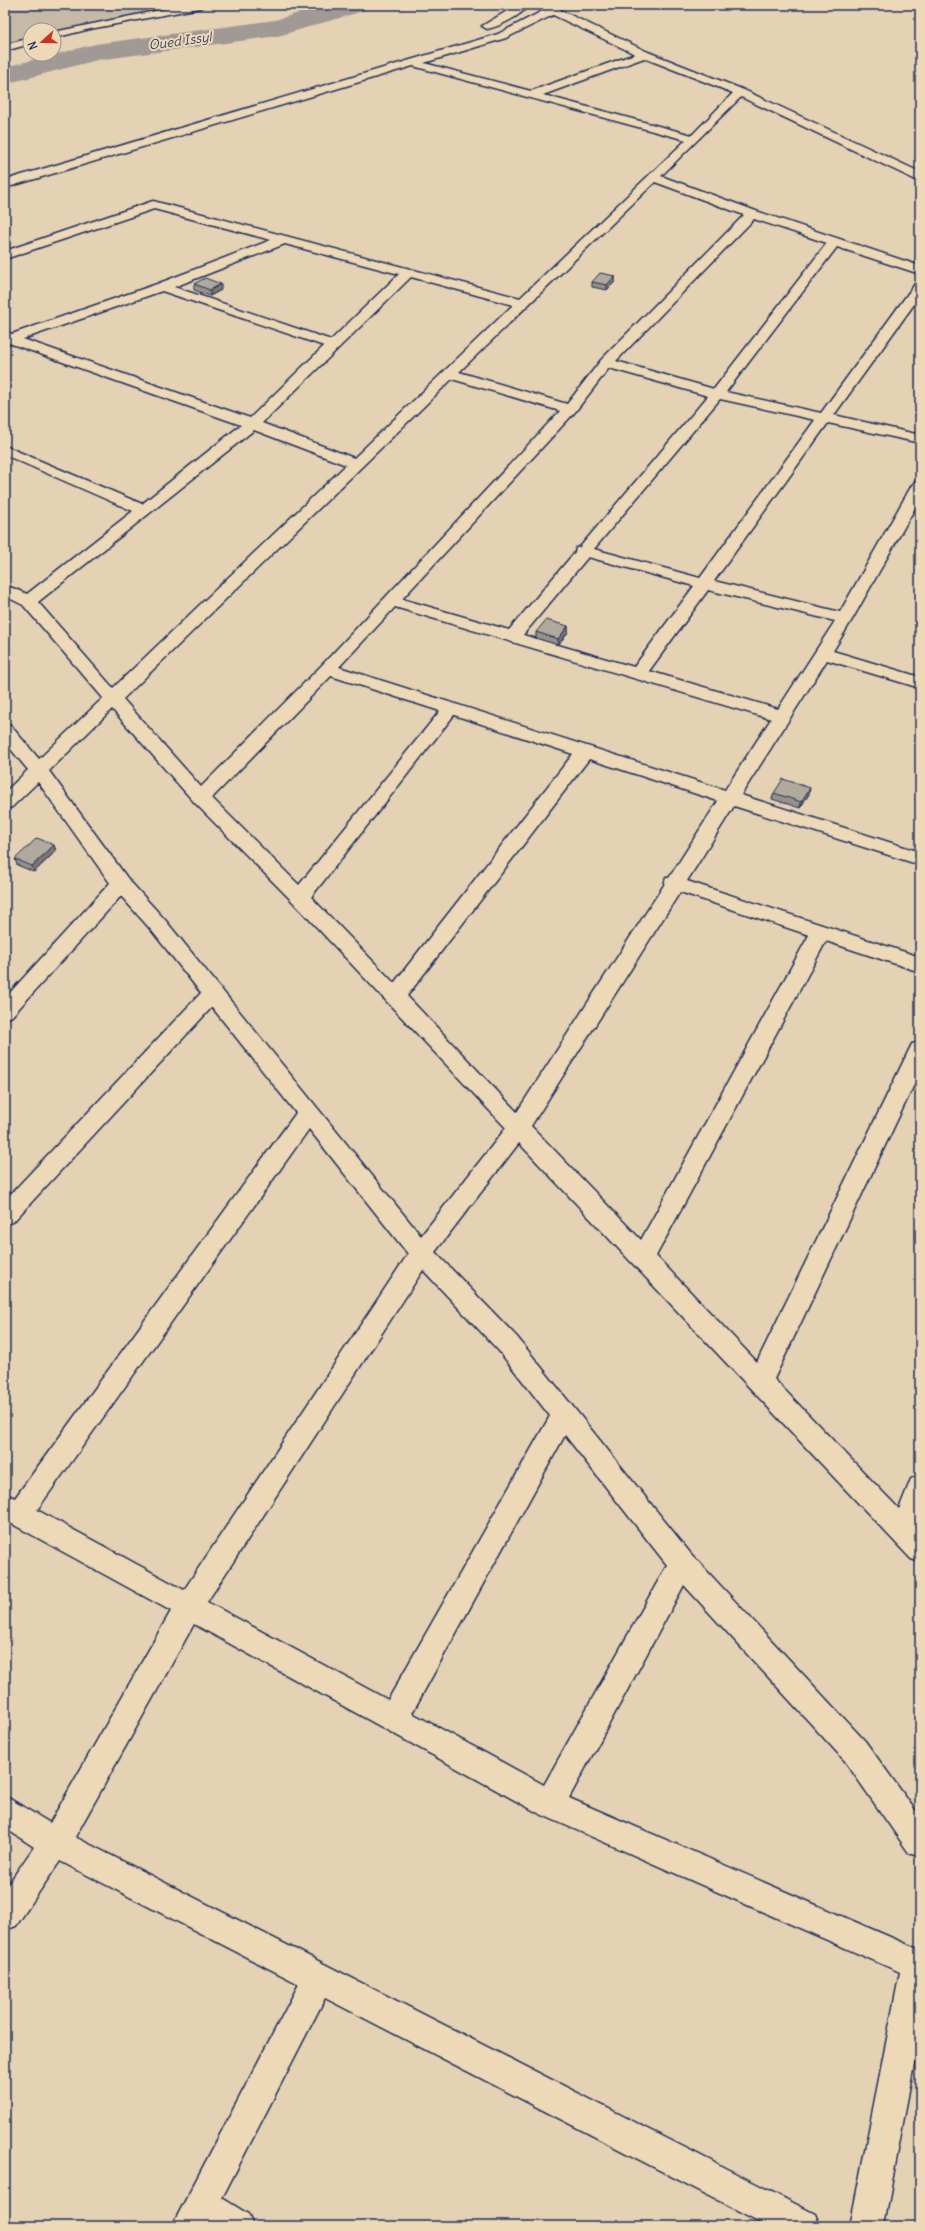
<svg xmlns="http://www.w3.org/2000/svg" width="925" height="2231" font-family="Delius,sans-serif">
  <style>
    .green { fill: #c7b9a7; stroke: #717482 }
    .lines { fill: none; stroke-linecap: round; stroke-linejoin: round }
    .river { fill: #a09996; fill-rule: evenodd }
    .street-casing { stroke: #1b2f5e; stroke-width: 3 }
    .street { fill: #edd8b7; fill-rule: evenodd }
    .wall { fill: #999188; stroke: #1b2f5e }
    .shaded-wall { fill: #7d766f; stroke: #1b2f5e }
    .building { fill: #b2a99e; stroke: #1b2f5e }
    .labels { text-anchor: middle; dominant-baseline: central; stroke-width: 4; stroke-linejoin: round; paint-order: stroke }
    .far-water-label { font-size: 13px; font-style: italic; fill: #364469; stroke: #edd8b7 }
  </style>
  <rect width="100%" height="100%" fill="#e5d1b3"/>
  <filter id="ink" filterUnits="userSpaceOnUse"><feTurbulence type="fractalNoise" baseFrequency=".025" numOctaves="2"/><feDisplacementMap in="SourceGraphic" scale="8" xChannelSelector="R" yChannelSelector="G"/><feConvolveMatrix kernelMatrix="1 2 1 2 8 2 1 2 1" color-interpolation-filters="sRGB"/></filter>
  <g filter="url(#ink)">
    <path class="green" d="M 5,5 L 203,5 L 54,35 L 54,30 L 30,30 L 30,40 L 5,43 Z"/>
    <g class="lines">
      <path class="river" d="M 326,5 L 367,5 L 363,11 L 278,36 L 97,60 L 5,84 L 5,67 L 96,44 L 275,20 Z"/>
      <g class="street-casing">
        <path id="street" d="M 184,5 L 205,5 L 200,8 L 90,29 L 54,38 L 54,32 Z
          M 517,5 L 529,5 C 520,16 501,26 487,29 L 482,26 Z
          M 554,5 L 565,5 L 560,10 L 648,52 L 744,90 L 920,172 L 920,181 L 916,180 L 741,97 L 661,176 L 756,211 L 920,266 L 920,274 L 837,247 L 726,392 L 821,413 L 915,284 L 920,283 L 920,296 L 834,415 L 920,435 L 920,443 L 828,423 L 714,581 L 840,612 L 912,485 L 915,482 L 920,480 L 920,499 L 853,618 L 833,651 L 920,677 L 920,688 L 827,660 L 741,795 L 920,852 L 920,865 L 734,806 L 687,881 L 920,957 L 920,972 L 826,941 L 656,1256 L 757,1362 L 909,1050 L 912,1044 L 920,1042 L 920,1072 L 774,1379 L 899,1509 L 911,1479 L 920,1475 L 920,1522 L 917,1529 L 920,1531 L 920,1562 L 911,1559 L 519,1143 L 435,1252 L 517,1337 L 691,1554 L 865,1741 L 920,1817 L 920,1857 L 909,1853 L 845,1761 L 684,1585 L 569,1798 L 920,1950 L 920,2031 L 884,2226 L 850,2226 L 900,1972 L 540,1814 L 194,1624 L 75,1837 L 815,2214 L 820,2226 L 768,2226 L 325,1998 L 222,2198 L 248,2214 L 253,2226 L 172,2226 L 299,1984 L 60,1861 L 16,1926 L 5,1930 L 5,1889 L 34,1847 L 5,1828 L 5,1796 L 50,1823 L 171,1611 L 5,1520 L 5,1494 L 15,1498 L 296,1113 L 212,1007 L 13,1222 L 5,1224 L 5,1200 L 201,993 L 152,931 L 121,896 L 12,1016 L 5,1019 L 5,998 L 110,883 L 38,782 L 12,807 L 5,809 L 5,792 L 28,770 L 5,742 L 5,724 L 11,726 L 39,759 L 103,698 L 23,605 L 5,596 L 5,585 L 27,594 L 133,511 L 5,455 L 5,446 L 142,504 L 241,425 L 9,343 L 5,344 L 5,331 L 12,334 L 157,284 L 271,240 L 154,209 L 5,259 L 5,251 L 153,201 L 520,298 L 686,140 L 413,66 L 5,188 L 5,180 L 498,34 ZM 553,15 L 635,54 L 531,91 L 424,63 L 506,38 ZM 644,58 L 733,93 L 692,135 L 543,95 ZM 655,182 L 744,215 L 601,360 L 567,404 L 459,372 ZM 754,219 L 827,243 L 714,389 L 616,361 ZM 285,244 L 399,274 L 331,340 L 174,287 ZM 411,277 L 513,305 L 354,458 L 262,423 ZM 162,291 L 324,346 L 250,418 L 23,339 ZM 609,368 L 708,396 L 580,547 L 576,548 L 575,552 L 509,630 L 402,599 L 575,412 ZM 452,379 L 560,411 L 322,665 L 201,787 L 123,699 ZM 720,399 L 815,420 L 700,578 L 594,549 ZM 254,430 L 346,465 L 113,688 L 38,602 ZM 588,557 L 694,586 L 634,667 L 523,635 ZM 708,590 L 835,621 L 778,709 L 649,671 ZM 395,607 L 771,719 L 725,790 L 339,667 ZM 331,676 L 440,711 L 299,885 L 212,798 ZM 112,709 L 194,802 L 293,902 L 506,1128 L 421,1236 L 166,921 L 128,879 L 49,771 ZM 454,715 L 573,754 L 394,983 L 311,897 ZM 589,759 L 718,801 L 669,878 L 666,878 L 664,885 L 517,1112 L 407,996 ZM 680,892 L 809,935 L 641,1240 L 531,1126 ZM 309,1129 L 408,1254 L 184,1590 L 37,1510 ZM 423,1270 L 499,1351 L 550,1416 L 388,1700 L 207,1602 ZM 565,1435 L 667,1565 L 544,1785 L 412,1713 Z
          M 30,38 L 30,44 L 5,51 L 5,45 Z"/>
      </g>
      <use href="#street" class="street"/>
    </g>
    <path class="wall" d="M 615,276 L 615,282 L 607,290 L 592,287 L 592,282 Z
      M 194,284 L 221,290 L 210,296 L 194,290 Z
      M 568,626 L 568,632 L 558,645 L 536,638 L 536,632 Z
      M 774,793 L 809,794 L 800,808 L 772,799 Z
      M 54,845 L 56,851 L 34,872 L 17,865 L 15,859 Z"/>
    <path class="shaded-wall" d="M 615,276 L 615,282 L 607,290 L 607,285 Z
      M 221,284 L 221,290 L 210,296 L 210,290 Z
      M 568,626 L 568,632 L 558,645 L 558,639 Z
      M 810,788 L 809,794 L 800,808 L 801,802 Z
      M 54,845 L 56,851 L 34,872 L 32,866 Z"/>
    <path class="building" d="M 600,273 L 615,276 L 607,285 L 592,282 Z
      M 205,278 L 221,284 L 210,290 L 194,284 Z
      M 546,620 L 568,626 L 558,639 L 536,632 Z
      M 783,779 L 810,788 L 801,802 L 774,793 Z
      M 37,838 L 54,845 L 32,866 L 15,859 Z"/>
  </g>
  <g class="labels">
    <g class="far-water-label">
      <text transform="translate(180 41) rotate(-8)">Oued Issyl</text>
    </g>
  </g>
  <rect width="925" height="2231" fill="none" stroke="#edd8b7" stroke-width="20"/>
  <rect x="10" y="10" width="905" height="2211" fill="none" stroke="#1b2f5e" stroke-width="1.5" filter="url(#ink)"/>
  <g transform="translate(42 42) rotate(249)"><circle r="19" fill="#edd8b7" stroke="#999493"/>
  <path d="M0-3L7 15L0 10L-7 15Z" fill="#c8321e"/>
  <text y="-6" font-size="11" font-weight="bold" text-anchor="middle" fill="#1b2f5e">N</text>
  </g>
</svg>
